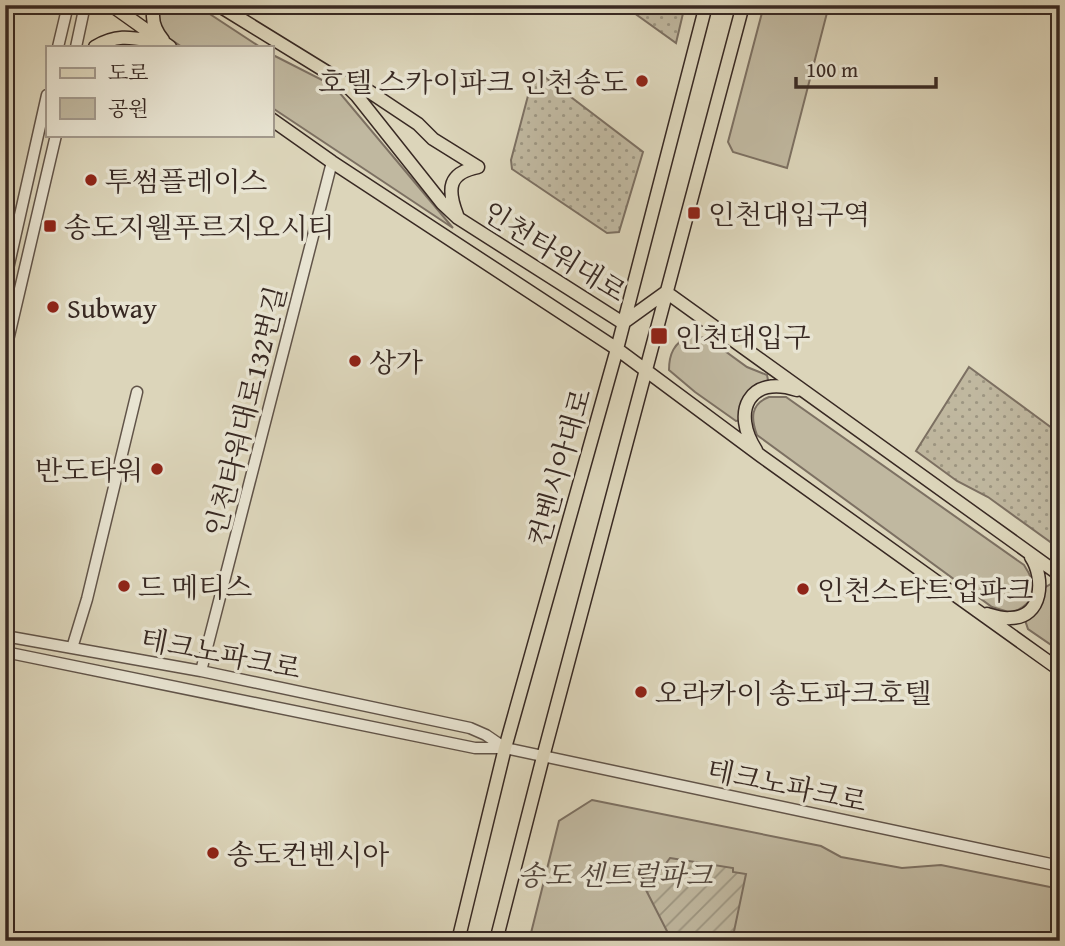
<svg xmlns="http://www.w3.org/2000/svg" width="1065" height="946" font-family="'Gentium Book Plus','Noto Serif KR',serif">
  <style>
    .grass { fill: url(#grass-dots); stroke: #7c7062; stroke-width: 2 }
    .park { fill: #c0b8a0; stroke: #7c7062; stroke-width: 2 }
    .garden { fill: url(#garden-furrows); stroke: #7c7062; stroke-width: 2 }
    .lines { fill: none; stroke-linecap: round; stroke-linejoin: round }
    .minor-casing { stroke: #615449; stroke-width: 13 }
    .major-casing { stroke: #382923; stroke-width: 15 }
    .minor { stroke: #e8e4d2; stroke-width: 10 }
    .major { stroke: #dcd5ba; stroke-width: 12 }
    .poi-dot { fill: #8f2418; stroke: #e8e4d2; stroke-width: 2.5 }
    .labels { text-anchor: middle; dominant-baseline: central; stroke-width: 7; stroke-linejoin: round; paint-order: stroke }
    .poi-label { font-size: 28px; fill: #382923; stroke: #e8e4d2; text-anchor: start }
    .street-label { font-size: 28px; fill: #382923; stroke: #e8e4d2 }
    .park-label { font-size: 28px; font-style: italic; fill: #53463c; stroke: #e8e4d2 }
  </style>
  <defs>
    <pattern id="grass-dots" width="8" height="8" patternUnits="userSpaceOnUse" patternTransform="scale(1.75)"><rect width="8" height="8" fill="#c0b8a0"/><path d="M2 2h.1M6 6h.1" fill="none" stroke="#9d9682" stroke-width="1.8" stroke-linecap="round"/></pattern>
    <pattern id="garden-furrows" width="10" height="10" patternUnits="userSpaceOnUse" patternTransform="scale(1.75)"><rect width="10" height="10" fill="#c0b8a0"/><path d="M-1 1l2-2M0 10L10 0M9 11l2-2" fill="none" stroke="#9d9682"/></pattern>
  </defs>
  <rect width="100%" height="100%" fill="#dcd5ba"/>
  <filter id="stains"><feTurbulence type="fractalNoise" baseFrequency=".00286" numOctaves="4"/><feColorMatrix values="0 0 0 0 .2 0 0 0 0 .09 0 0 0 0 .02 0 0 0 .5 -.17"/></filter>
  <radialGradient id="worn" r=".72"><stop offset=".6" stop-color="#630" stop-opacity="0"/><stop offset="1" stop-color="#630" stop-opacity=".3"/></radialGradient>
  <path class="grass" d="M 623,5 L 685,5 L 676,43 Z
    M 538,72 L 643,152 L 619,232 L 607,233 L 512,169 L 511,160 L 534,73 Z
    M 969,367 L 1060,434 L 1060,549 L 988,497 L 957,481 L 916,451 Z"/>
  <path class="park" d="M 160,5 L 196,5 L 260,47 L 182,47 L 166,36 L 157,21 Z
    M 764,5 L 829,5 L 787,168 L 733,152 L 728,142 Z
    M 271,54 L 334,86 L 453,228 L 271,107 Z
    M 689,336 L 707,338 L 747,367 L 767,375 L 768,380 L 759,385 L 741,420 L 736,421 L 695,392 L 669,370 C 669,354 674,343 689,336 Z
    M 769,397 L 786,397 L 1024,565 C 1039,588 1038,601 1012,613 L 992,607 L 757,435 C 751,419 750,404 769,397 Z
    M 1051,584 L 1060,589 L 1060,651 L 1028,629 L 1025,620 L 1044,588 Z
    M 592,800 L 821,846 L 841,857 L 902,868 L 941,865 L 1060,889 L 1060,941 L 529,941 L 559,821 Z"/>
  <path class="garden" d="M 670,858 L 733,868 L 733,872 L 746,874 L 732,941 L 672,941 L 646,890 Z"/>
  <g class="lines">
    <g class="minor-casing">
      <path id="minor" d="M 58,47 L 68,5
        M 76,47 L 85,5
        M 5,282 L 47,95
        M 5,353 L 56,135
        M 5,636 L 201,671 L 470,728 L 486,735 L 505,748
        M 72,648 L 87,599 L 137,392
        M 5,652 L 475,748 L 505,748 L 1060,866
        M 201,671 L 332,162"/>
    </g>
    <g class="major-casing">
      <path id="major" d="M 111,5 L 170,47
        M 155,5 C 150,18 154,29 163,40
        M 218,5 L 343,82 L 357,96 L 442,203 L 458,218 L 623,323 L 666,292 L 1060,575
        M 95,47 C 118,33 133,38 158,42
        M 347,84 L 367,90 L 418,124 L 433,139 L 478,167
        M 271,119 L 332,162 L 617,349 L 761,456 L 1060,670
        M 457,215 C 447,189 448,173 478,167
        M 756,450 C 731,412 749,374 797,390
        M 987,614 C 994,616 1002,619 1010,618 C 1043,618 1045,578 1031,557
        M 458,941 L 505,748 L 617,349 L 706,5
        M 496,941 L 543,757 L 743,5"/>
    </g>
    <use href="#minor" class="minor"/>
    <use href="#major" class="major"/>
  </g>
  <g class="poi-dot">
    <circle cx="642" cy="81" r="7"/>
    <circle cx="91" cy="180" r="7"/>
    <rect x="687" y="206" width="14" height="14" rx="3.5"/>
    <rect x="43" y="219" width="14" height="14" rx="3.5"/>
    <circle cx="53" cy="307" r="7"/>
    <rect x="650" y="327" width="18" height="18" rx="3.5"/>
    <circle cx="355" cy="361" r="7"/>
    <circle cx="157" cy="469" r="7"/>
    <circle cx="124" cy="586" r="7"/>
    <circle cx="803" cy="589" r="7"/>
    <circle cx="641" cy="692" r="7"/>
    <circle cx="213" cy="853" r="7"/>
  </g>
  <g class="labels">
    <g class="poi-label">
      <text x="628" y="81" text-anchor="end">호텔 스카이파크 인천송도</text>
      <text x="105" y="180">투썸플레이스</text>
      <text x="708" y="213">인천대입구역</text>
      <text x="64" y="226">송도지웰푸르지오시티</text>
      <text x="67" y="307">Subway</text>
      <text x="675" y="336">인천대입구</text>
      <text x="369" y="361">상가</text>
      <text x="143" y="469" text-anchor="end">반도타워</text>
      <text x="138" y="586">드 메티스</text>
      <text x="817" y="589">인천스타트업파크</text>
      <text x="655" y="692">오라카이 송도파크호텔</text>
      <text x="227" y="853">송도컨벤시아</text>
    </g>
    <g class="street-label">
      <text transform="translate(555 251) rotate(32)">인천타워대로</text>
      <text transform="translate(245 411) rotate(-76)">인천타워대로132번길</text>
      <text transform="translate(559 467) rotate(-74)">컨벤시아대로</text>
      <text transform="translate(221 653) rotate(11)">테크노파크로</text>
      <text transform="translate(787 785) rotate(12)">테크노파크로</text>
    </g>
    <g class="park-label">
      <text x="615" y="874">송도 센트럴파크</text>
    </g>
  </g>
  <rect width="1065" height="946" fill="none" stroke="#dcd5ba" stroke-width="28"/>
  <rect x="7" y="7" width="1051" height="932" fill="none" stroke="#382923" stroke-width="3.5"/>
  <rect x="14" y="14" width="1037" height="918" fill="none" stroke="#382923" stroke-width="2"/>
  <rect x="46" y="46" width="228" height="91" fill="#e8e4d2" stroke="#a2998c" stroke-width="2"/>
  <rect x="60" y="68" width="35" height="10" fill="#dcd5ba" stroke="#a2998c" stroke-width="2"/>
  <text x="108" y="80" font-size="21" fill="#382923">도로</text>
  <rect x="60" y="98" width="35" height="21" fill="#c0b8a0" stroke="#a2998c" stroke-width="2"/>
  <text x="108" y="116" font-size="21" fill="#382923">공원</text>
  <path d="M796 77v10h140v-10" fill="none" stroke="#382923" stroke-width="3.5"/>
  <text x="806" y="77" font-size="21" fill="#382923" stroke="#e8e4d2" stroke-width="5" paint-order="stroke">100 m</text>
  <rect width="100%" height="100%" filter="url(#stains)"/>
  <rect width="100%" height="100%" fill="url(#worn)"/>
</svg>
